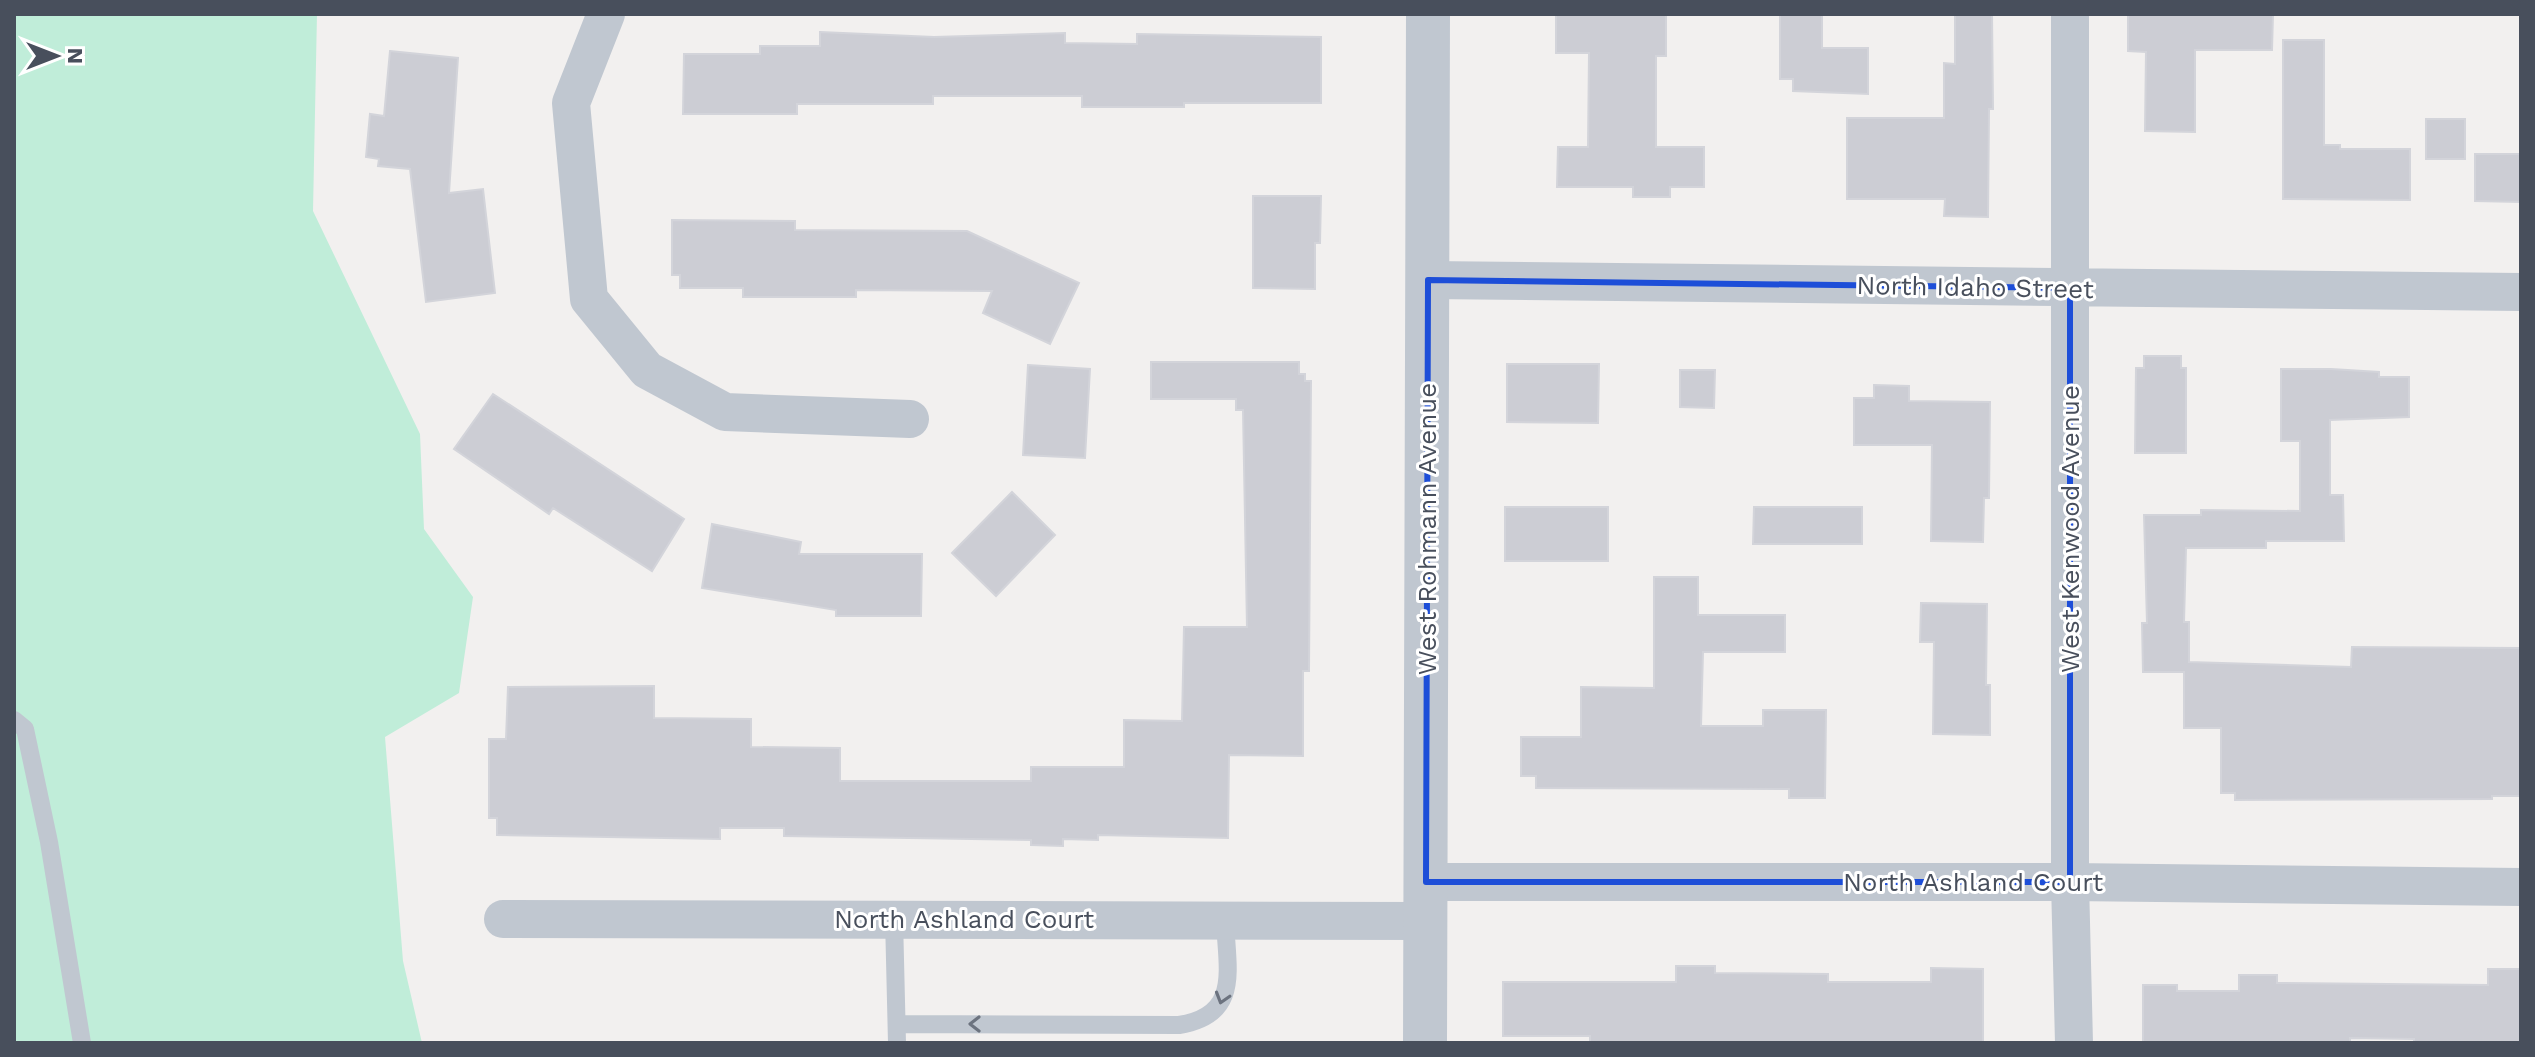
<svg xmlns="http://www.w3.org/2000/svg" width="2535" height="1057" font-family="'Work Sans',sans-serif">
  <style>
    .green { fill: #c0edd9 }
    .building { fill: #cccdd4; stroke: #d3d4da; stroke-width: 2 }
    .lines { fill: none; stroke-linecap: round; stroke-linejoin: round }
    .service { stroke: #c0c7d0; stroke-width: 18 }
    .minor { stroke: #c0c7d0; stroke-width: 38 }
    .tertiary { stroke: #c0c7d0; stroke-width: 44 }
    .oneway { stroke: #6c737f }
    .marked { fill: none; stroke: #1d4ed8; stroke-width: 6; stroke-linejoin: round }
    .labels { text-anchor: middle; dominant-baseline: central; stroke-width: 6; stroke-linejoin: round; paint-order: stroke }
    .street-label { font-size: 26px; fill: #484f5c; stroke: #fff }
  </style>
  <rect width="100%" height="100%" fill="#f2f0ef"/>
  <path class="green" d="M 14,14 L 317,14 L 313,211 L 420,434 L 424,529 L 473,597 L 459,693 L 385,737 L 403,961 L 422,1043 L 14,1043 Z"/>
  <path class="building" d="M 1556,14 L 1666,14 L 1666,56 L 1656,56 L 1656,147 L 1704,147 L 1704,187 L 1670,187 L 1670,197 L 1633,197 L 1633,187 L 1557,187 L 1558,147 L 1588,147 L 1589,53 L 1556,53 Z
    M 1780,14 L 1822,14 L 1822,48 L 1868,48 L 1868,94 L 1793,91 L 1793,79 L 1780,79 Z
    M 1955,14 L 1992,14 L 1993,109 L 1989,109 L 1988,217 L 1944,216 L 1945,199 L 1847,199 L 1847,118 L 1944,118 L 1944,63 L 1955,64 Z
    M 2128,14 L 2273,14 L 2272,50 L 2195,50 L 2195,132 L 2145,131 L 2146,52 L 2128,51 Z
    M 820,32 L 934,37 L 1065,33 L 1065,43 L 1137,44 L 1137,34 L 1321,37 L 1321,103 L 1184,103 L 1184,107 L 1082,107 L 1082,96 L 933,96 L 933,104 L 797,104 L 797,114 L 683,114 L 684,54 L 760,54 L 760,46 L 820,46 Z
    M 2283,40 L 2324,40 L 2324,145 L 2340,145 L 2340,149 L 2410,149 L 2410,200 L 2283,199 Z
    M 390,51 L 458,58 L 449,193 L 483,189 L 495,293 L 426,302 L 410,169 L 378,166 L 379,159 L 366,157 L 370,114 L 384,116 Z
    M 2426,119 L 2465,119 L 2465,159 L 2426,159 Z
    M 2475,154 L 2521,154 L 2521,202 L 2475,201 Z
    M 1253,196 L 1321,196 L 1320,243 L 1315,243 L 1315,289 L 1253,288 Z
    M 672,220 L 795,221 L 795,230 L 967,231 L 1079,283 L 1050,344 L 983,313 L 992,291 L 856,290 L 856,297 L 743,297 L 743,288 L 680,288 L 680,275 L 672,275 Z
    M 2144,356 L 2181,356 L 2181,368 L 2186,368 L 2186,453 L 2135,453 L 2136,368 L 2144,368 Z
    M 1151,362 L 1299,362 L 1299,374 L 1305,374 L 1305,381 L 1311,381 L 1309,671 L 1303,671 L 1303,756 L 1229,755 L 1228,838 L 1098,835 L 1098,840 L 1063,839 L 1063,846 L 1031,845 L 1031,840 L 784,836 L 784,828 L 720,828 L 720,839 L 497,835 L 497,818 L 489,818 L 489,739 L 506,739 L 508,687 L 654,686 L 654,718 L 751,719 L 751,747 L 840,748 L 840,781 L 1031,781 L 1031,767 L 1124,767 L 1124,720 L 1182,721 L 1184,627 L 1247,627 L 1243,410 L 1236,410 L 1236,399 L 1151,399 Z
    M 1507,364 L 1599,364 L 1598,423 L 1507,422 Z
    M 1028,365 L 1090,369 L 1085,458 L 1023,455 Z
    M 2281,369 L 2331,369 L 2379,372 L 2379,377 L 2409,377 L 2409,417 L 2330,420 L 2330,495 L 2343,495 L 2344,541 L 2266,541 L 2266,548 L 2186,548 L 2184,622 L 2189,622 L 2189,662 L 2351,667 L 2352,647 L 2521,648 L 2521,796 L 2492,796 L 2492,799 L 2235,800 L 2235,793 L 2221,793 L 2221,728 L 2184,728 L 2184,672 L 2143,672 L 2142,623 L 2147,623 L 2144,515 L 2201,515 L 2201,510 L 2300,511 L 2300,441 L 2281,441 Z
    M 1680,370 L 1715,370 L 1714,408 L 1680,407 Z
    M 1874,385 L 1909,386 L 1909,401 L 1990,402 L 1989,498 L 1984,498 L 1983,542 L 1931,541 L 1932,445 L 1854,445 L 1854,398 L 1874,398 Z
    M 493,394 L 684,519 L 652,571 L 553,508 L 549,514 L 454,449 Z
    M 1012,492 L 1055,535 L 996,596 L 952,553 Z
    M 1505,507 L 1608,507 L 1608,561 L 1505,561 Z
    M 1754,507 L 1862,507 L 1862,544 L 1753,544 Z
    M 712,524 L 801,542 L 799,554 L 922,554 L 921,616 L 836,616 L 836,610 L 702,588 Z
    M 1654,577 L 1698,577 L 1698,615 L 1785,615 L 1785,652 L 1703,652 L 1701,726 L 1763,726 L 1763,710 L 1826,710 L 1825,798 L 1789,798 L 1789,789 L 1536,788 L 1536,776 L 1521,776 L 1521,737 L 1581,737 L 1581,687 L 1654,688 Z
    M 1921,603 L 1987,604 L 1986,685 L 1990,685 L 1990,735 L 1933,734 L 1934,642 L 1920,642 Z
    M 1676,966 L 1715,966 L 1715,973 L 1828,974 L 1828,982 L 1931,982 L 1931,968 L 1983,969 L 1983,1043 L 1590,1043 L 1590,1036 L 1503,1036 L 1503,982 L 1676,982 Z
    M 2488,969 L 2521,969 L 2521,1043 L 2414,1043 L 2414,1039 L 2350,1038 L 2350,1043 L 2143,1043 L 2143,985 L 2177,985 L 2177,991 L 2239,991 L 2239,975 L 2277,975 L 2277,983 L 2488,985 Z"/>
  <g class="lines">
    <path class="service" d="M 14,720 L 25,729 L 49,842 L 82,1043
      M 894,918 L 897,1043
      M 897,1024 L 1179,1025 C 1241,1015 1227,970 1225,921"/>
    <path class="minor" d="M 606,14 L 571,103 L 589,299 L 647,370 L 725,412 L 910,419
      M 2070,14 L 2070,882 L 2074,1043
      M 1428,280 L 2521,292
      M 1426,882 L 2070,882 L 2521,887
      M 503,919 L 1426,921"/>
    <path class="tertiary" d="M 1425,1043 L 1428,14"/>
  </g>
  <defs><path id="oneway-chevron" d="M-2-3.5L2.5 0L-2 3.5" fill="none" stroke-width="1.6" stroke-linecap="round" stroke-linejoin="round" transform="scale(2)"/></defs>
  <g class="oneway">
    <use href="#oneway-chevron" transform="translate(1222 998) rotate(107)"/>
    <use href="#oneway-chevron" transform="translate(975 1024) rotate(-180)"/>
  </g>
  <path class="marked" d="M 1428,280 L 2070,288 L 2070,882 L 1426,882 Z"/>
  <g class="labels">
    <g class="street-label">
      <text transform="translate(1975 287) rotate(1)">North Idaho Street</text>
      <text transform="translate(1427 529) rotate(-90)">West Rohmann Avenue</text>
      <text transform="translate(2070 529) rotate(-90)">West Kenwood Avenue</text>
      <text x="1973" y="882">North Ashland Court</text>
      <text x="964" y="919">North Ashland Court</text>
    </g>
  </g>
  <rect width="2535" height="1057" fill="none" stroke="#484f5c" stroke-width="32"/>
  <g transform="translate(56 56) rotate(90)" stroke="#ffffff" stroke-width="6" paint-order="stroke">
  <path d="M0-6L14 30L0 20L-14 30Z" fill="#484f5c"/>
  <text y="-12" font-size="22" font-weight="bold" text-anchor="middle" fill="#484f5c">N</text>
  </g>
</svg>
